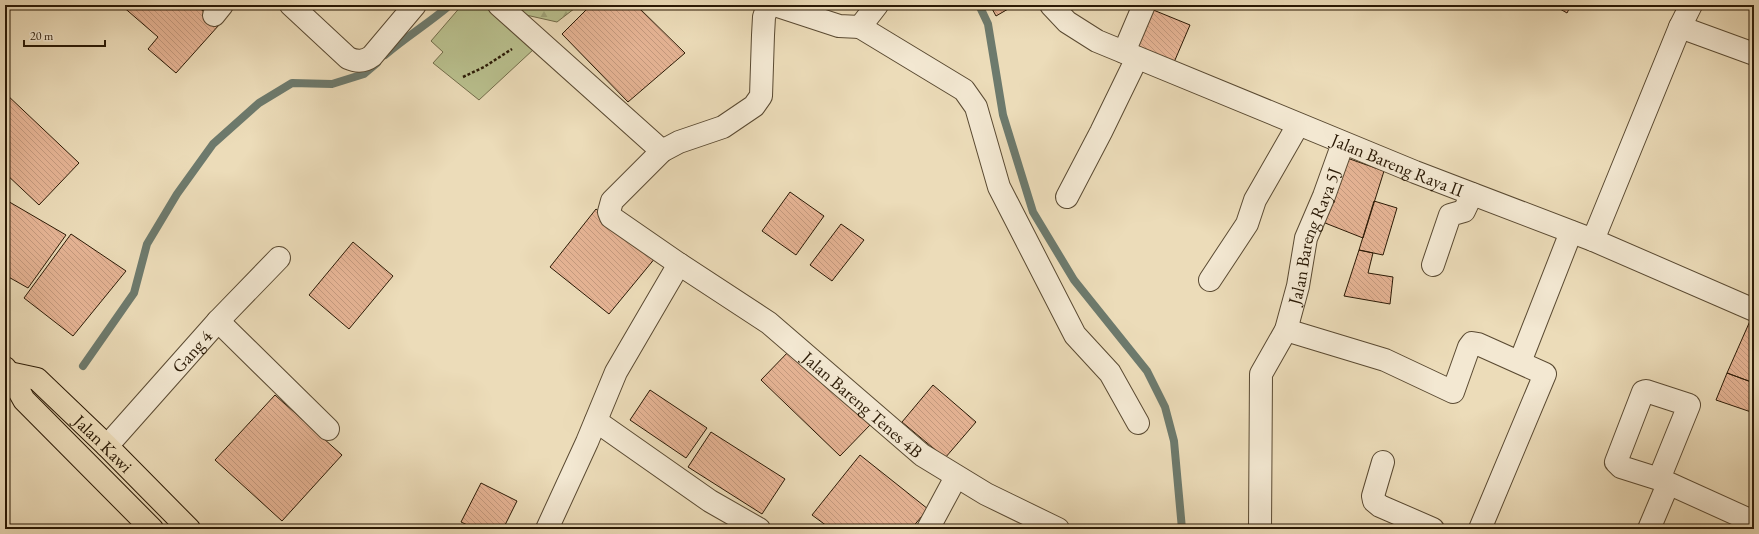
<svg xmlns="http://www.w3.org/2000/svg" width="1759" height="534" font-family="'EB Garamond',serif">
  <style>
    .grass { fill: #b9c08e; stroke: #726c4a }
    .forest { fill: url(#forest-firs); stroke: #726c4a }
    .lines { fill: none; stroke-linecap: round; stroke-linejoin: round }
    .stream { stroke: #6d7a6d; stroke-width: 8 }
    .building { fill: url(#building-back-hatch); stroke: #2a1905 }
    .minor-casing { stroke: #5a4a32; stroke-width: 24 }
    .major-casing { stroke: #2a1905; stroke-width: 24 }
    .path { stroke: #2a1905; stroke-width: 2.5; stroke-dasharray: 3 2; stroke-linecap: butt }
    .minor { stroke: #f3e8d2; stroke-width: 22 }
    .major { stroke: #ecdcb9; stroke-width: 22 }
    .labels { text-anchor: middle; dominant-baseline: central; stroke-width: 4; stroke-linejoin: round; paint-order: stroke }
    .street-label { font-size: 18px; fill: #2a1905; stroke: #f3e8d2 }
  </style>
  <defs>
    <pattern id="forest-firs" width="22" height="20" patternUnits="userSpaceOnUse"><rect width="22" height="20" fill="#b9c08e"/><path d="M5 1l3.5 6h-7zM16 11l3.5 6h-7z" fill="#9fa479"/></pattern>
    <pattern id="building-back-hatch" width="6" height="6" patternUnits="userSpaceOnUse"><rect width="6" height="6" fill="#e7b596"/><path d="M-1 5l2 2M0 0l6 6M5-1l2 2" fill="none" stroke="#c69b80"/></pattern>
  </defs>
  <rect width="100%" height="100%" fill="#ecdcb9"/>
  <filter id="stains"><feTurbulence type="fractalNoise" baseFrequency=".005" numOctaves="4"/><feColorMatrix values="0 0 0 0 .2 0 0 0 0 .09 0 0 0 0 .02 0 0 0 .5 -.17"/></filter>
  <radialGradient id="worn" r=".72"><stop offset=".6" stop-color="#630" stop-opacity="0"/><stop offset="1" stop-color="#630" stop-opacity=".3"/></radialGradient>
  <path class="grass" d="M 462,5 L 486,5 L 534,49 L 479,100 L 433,63 L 443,52 L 431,41 Z"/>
  <path class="forest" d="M 513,5 L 579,5 L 557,22 L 526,15 Z"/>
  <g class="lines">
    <path class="stream" d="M 979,5 L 988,24 L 1003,115 L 1033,212 L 1074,280 L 1147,371 L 1165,407 L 1174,441 L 1182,529
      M 385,55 C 406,37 429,23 450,5
      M 83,366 L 134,293 L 147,244 L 177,194 L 213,144 L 259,103 L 292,83 L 332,84 L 364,74 L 377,63"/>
  </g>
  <path class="building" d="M 121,5 L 196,5 L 219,25 L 176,73 L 148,49 L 158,37 Z
    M 591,5 L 636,5 L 685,53 L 628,102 L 562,34 Z
    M 990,5 L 1015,5 L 996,16 Z
    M 1553,5 L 1571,5 L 1567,13 Z
    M 1146,7 L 1190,25 L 1172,67 L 1129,49 Z
    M 5,93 L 79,163 L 39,205 L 5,173 Z
    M 1347,158 L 1384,171 L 1363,238 L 1320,221 Z
    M 790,192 L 824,216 L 796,255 L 762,231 Z
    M 6,200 L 66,235 L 28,288 L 5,275 Z
    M 1374,201 L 1397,208 L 1383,255 L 1359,250 Z
    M 596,209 L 656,257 L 609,314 L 550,267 Z
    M 841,224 L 864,240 L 832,281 L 810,265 Z
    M 71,234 L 126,271 L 73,336 L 24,298 Z
    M 353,242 L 393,276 L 349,329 L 309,295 Z
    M 1359,250 L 1373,253 L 1368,273 L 1393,277 L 1390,304 L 1344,296 Z
    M 1750,321 L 1754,322 L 1754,383 L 1727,373 Z
    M 791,349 L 870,425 L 840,456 L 761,380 Z
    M 1727,373 L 1754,383 L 1754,413 L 1716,400 Z
    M 933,385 L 976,422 L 945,458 L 902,422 Z
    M 650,390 L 707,428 L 686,458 L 630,420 Z
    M 275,395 L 342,455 L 282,521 L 215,460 Z
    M 711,432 L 785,479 L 762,514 L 688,467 Z
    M 860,455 L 928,509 L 911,529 L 831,529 L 812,515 Z
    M 481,483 L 517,501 L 503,529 L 476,529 L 461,522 Z"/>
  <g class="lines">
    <g class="minor-casing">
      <g id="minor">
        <path d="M 291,5 L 348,58 C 357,62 364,62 372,56 L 415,5"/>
        <path d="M 499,5 L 662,151"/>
        <path id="s1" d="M 768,5 L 764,17 L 763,35 L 761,96 L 754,106 L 723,127 L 679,142 L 662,151 L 612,201 L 609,212 L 611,217 L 679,264 L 769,323 L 922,455 L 986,494 L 1058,529"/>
        <path d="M 775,5 L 839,26 L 860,27"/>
        <path d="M 877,5 L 860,27 L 964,90 L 976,107 L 999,187 L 1075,335 L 1110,373 L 1138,423"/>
        <path id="s2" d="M 1051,5 L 1067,22 L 1097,41 L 1415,172 L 1593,240 L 1754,310"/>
        <path d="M 214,15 L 222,5"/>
        <path d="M 1680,27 L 1754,54"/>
        <path d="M 1124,52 L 1144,5"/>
        <path d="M 1067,197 L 1101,132 L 1137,58"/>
        <path d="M 1593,240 L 1680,27 L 1691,5"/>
        <path d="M 1433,265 L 1450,215 L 1464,211 L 1472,194"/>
        <path d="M 1210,280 L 1247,224 L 1255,200 L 1298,125"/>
        <path d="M 218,321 L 328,429"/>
        <path d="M 1286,330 L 1385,360 L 1453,392 L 1469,347 L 1472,343 L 1478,344 L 1545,374 L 1480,529"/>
        <path d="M 1520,362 L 1571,232"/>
        <path d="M 596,421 L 710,501 L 759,529"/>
        <path id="s3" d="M 107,446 L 218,321 L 279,258"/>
        <path d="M 1383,462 L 1373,496 L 1374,501 L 1380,506 L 1433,529"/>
        <path d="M 1659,479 L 1689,405 L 1646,391 L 1643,392 L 1616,462 L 1621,467 L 1659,479 L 1754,522"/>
        <path d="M 547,529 L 587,442 L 616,372 L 679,264"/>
        <path d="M 928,529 L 956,477"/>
        <path id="s4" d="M 1260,529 L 1261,374 L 1286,330 L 1298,286 L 1306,238 L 1324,196 L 1343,143"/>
        <path d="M 1649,529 L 1668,484"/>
      </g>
    </g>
    <g class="major-casing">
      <g id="major">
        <path d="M 5,368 L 9,373 L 24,400 L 152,529"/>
        <path id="s5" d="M 9,373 L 37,379 L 107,446 L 189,529"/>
      </g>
    </g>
    <path class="path" d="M 463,77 L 484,67 L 512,49"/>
    <use href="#minor" class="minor"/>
    <use href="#major" class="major"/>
  </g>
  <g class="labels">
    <g class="street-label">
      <text stroke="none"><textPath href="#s2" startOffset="384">Jalan Bareng Raya II</textPath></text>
      <text stroke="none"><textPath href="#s4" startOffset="304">Jalan Bareng Raya 5J</textPath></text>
      <text stroke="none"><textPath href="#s3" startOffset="127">Gang 4</textPath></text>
      <text stroke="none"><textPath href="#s1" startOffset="609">Jalan Bareng Tenes 4B</textPath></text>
      <text stroke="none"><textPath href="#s5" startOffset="121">Jalan Kawi</textPath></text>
    </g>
  </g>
  <rect width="1759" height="534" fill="none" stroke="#ecdcb9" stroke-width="20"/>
  <rect x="6" y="6" width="1747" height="522" fill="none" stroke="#2a1905" stroke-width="2"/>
  <rect x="10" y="10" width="1739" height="514" fill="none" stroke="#2a1905"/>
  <path d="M24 40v6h81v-6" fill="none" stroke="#2a1905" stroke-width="2"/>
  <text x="30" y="40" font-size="12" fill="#2a1905" stroke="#f3e8d2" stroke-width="3" paint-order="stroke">20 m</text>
  <rect width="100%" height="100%" filter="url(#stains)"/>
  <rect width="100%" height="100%" fill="url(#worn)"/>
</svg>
